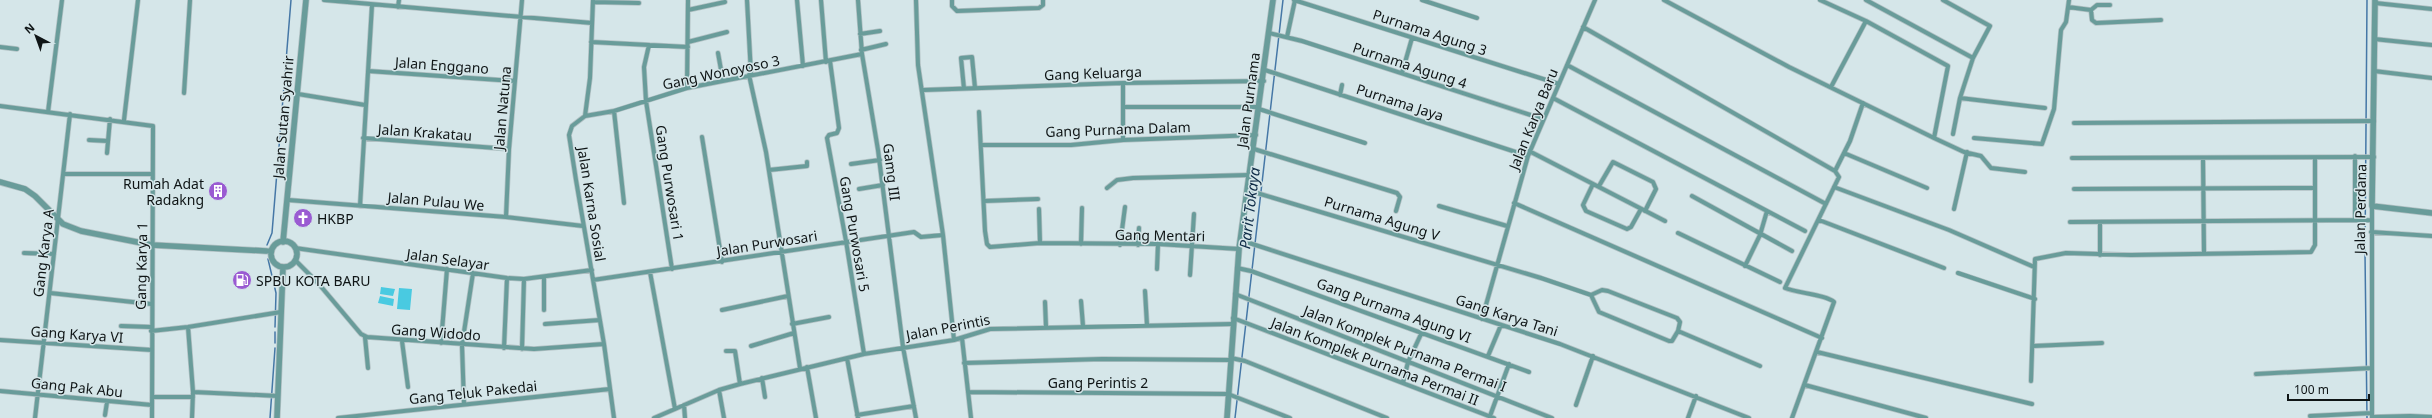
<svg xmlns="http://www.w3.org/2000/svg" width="2432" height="418" font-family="'Noto Sans',sans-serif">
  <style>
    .green { fill: #49cae1 }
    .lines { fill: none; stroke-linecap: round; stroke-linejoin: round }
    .stream { stroke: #4577a6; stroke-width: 1.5 }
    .minor-casing { stroke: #b1c0c3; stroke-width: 5.5 }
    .tertiary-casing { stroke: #b1c0c3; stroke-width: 7 }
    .minor { stroke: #699c9a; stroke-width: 4 }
    .tertiary { stroke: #699c9a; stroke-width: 5.5 }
    .labels { text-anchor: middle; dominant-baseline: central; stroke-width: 3; stroke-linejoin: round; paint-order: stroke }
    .street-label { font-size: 14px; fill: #0f1516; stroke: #d5e6e9 }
    .poi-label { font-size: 14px; fill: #0f1516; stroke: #d5e6e9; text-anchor: start }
    .water-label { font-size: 15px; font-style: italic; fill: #0e2b46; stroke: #d5e6e9 }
  </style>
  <rect width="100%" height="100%" fill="#d5e6e9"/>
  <path class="green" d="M 381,287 L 395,289 L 393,296 L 380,294 Z
    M 399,288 L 412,289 L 410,310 L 397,309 Z
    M 380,296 L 394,299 L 393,306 L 378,303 Z"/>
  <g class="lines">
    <path class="stream" d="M 267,245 L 272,233 L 291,0
      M 268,259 L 276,293 L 275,327
      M 275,343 L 275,332
      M 270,418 L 275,348
      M 1235,418 L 1283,0
      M 2367,418 L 2365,254 L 2367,0"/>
    <g class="minor-casing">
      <path id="minor" d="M 324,0 L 592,23
        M 747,0 L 751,74
        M 797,0 L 803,66
        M 821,0 L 826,62
        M 858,0 L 862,54 L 878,150 L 903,347 L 916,418
        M 916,0 L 918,65 L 943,235 L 954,340
        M 952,0 L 952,6 L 957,11 L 1039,8 L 1043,5 L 1043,0
        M 1294,0 L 1559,84
        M 1422,0 L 1477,18
        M 1664,0 L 1789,67 L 1934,138 L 1964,152 L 1981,156 L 1991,168 L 2025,172
        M 1820,0 L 1866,21 L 1948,66 L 1934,138
        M 1866,0 L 1973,58
        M 1943,0 L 1990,26 L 1973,58 L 1960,98 L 1953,134
        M 593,2 L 639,3
        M 2375,3 L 2432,9
        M 398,7 L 399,0
        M 2068,7 L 2091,10 L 2097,5 L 2110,5
        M 688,10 L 725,2
        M 2091,10 L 2092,20 L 2096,23 L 2161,20
        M 1583,27 L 1835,171
        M 1269,33 L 1302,41 L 1543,119
        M 860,34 L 880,31
        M 1287,37 L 1295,0
        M 2374,39 L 2432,45
        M 591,42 L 688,47
        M 688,42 L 727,32
        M 649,45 L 644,67 L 646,101 L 672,269
        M 0,47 L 17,49
        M 861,50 L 886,44
        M 718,53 L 723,81
        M 830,61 L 839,128 L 837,133 L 829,135 L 827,138 L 846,241 L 864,354
        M 1567,65 L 1826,204
        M 1265,70 L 1528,156
        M 368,71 L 515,81
        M 2374,71 L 2432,78
        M 1402,73 L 1412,38
        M 749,75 L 766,152 L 800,368
        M 1831,87 L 1866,21
        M 687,88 L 688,0
        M 964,89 L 961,58 L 972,57 L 975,88
        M 923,90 L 1123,83 L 1264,81
        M 184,93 L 190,0
        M 298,94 L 365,105
        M 1340,95 L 1342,85
        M 1553,98 L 1805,231
        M 1960,98 L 2045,108
        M 0,106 L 153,126 L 152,418
        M 1124,107 L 1259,107
        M 1259,109 L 1365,143
        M 614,111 L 624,203
        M 48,112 L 62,0
        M 979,112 L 985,231 L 987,244 L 990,247 L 1040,243 L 1158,244 L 1239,249
        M 585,116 L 590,78 L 593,0
        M 124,120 L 138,0
        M 2074,123 L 2374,121
        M 702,137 L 722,262
        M 363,138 L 509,149
        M 1974,138 L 2042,144 L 2054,109 L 2061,30 L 2066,22 L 2069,0
        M 89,140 L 108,141
        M 1123,140 L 1123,83
        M 981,145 L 1071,145 L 1123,140 L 1256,135
        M 1254,149 L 1397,193 L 1400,197 L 1396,211
        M 1529,151 L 1665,221
        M 107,153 L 110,119
        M 1844,153 L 1927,188
        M 2072,158 L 2374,157
        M 2203,158 L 2204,254
        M 851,164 L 880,160
        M 769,170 L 807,166 L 807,162
        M 64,174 L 152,174
        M 1593,184 L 1583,205 L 1586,211 L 1627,229 L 1631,227 L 1641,209
        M 1599,186 L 1613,162 L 1653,182 L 1656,189 L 1645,211
        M 1834,187 L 1949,230 L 2034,267
        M 1107,188 L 1117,180 L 1133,178 L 1249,175
        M 859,189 L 883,185
        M 2074,189 L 2313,188
        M 1247,190 L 1541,278 L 1591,295 L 1602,290 L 1608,291 L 1677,318 L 1680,322 L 1678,331 L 1760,366
        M 1692,196 L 1792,251
        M 288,200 L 506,217 L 583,226
        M 984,201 L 1038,199
        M 1514,203 L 1822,338
        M 360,206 L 372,5
        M 1439,206 L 1507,226
        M 1039,209 L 1040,243
        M 1954,209 L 1967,152
        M 506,217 L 509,149 L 522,0
        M 1819,220 L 1944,268
        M 2355,220 L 2355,156
        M 2070,222 L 2372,220
        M 2100,222 L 2100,255
        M 2371,232 L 2432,236
        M 1678,233 L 1780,282
        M 1240,240 L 1560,344 L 1749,418
        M 1081,244 L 1082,208
        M 1120,245 L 1125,207
        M 1138,245 L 1139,228
        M 295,248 L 507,278 L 524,279 L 592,270
        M 266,251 L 272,250
        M 24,253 L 54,254
        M 295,260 L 318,283 L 361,334 L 367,337 L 534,349 L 604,344
        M 1745,266 L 1760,235 L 1767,211
        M 1237,268 L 1251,271 L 1529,372
        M 1157,269 L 1158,244
        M 650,272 L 675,409
        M 1958,273 L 2035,299
        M 1190,275 L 1194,214
        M 544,277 L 544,310
        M 593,280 L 914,232 L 921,237 L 943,235
        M 1145,291 L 1147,325
        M 50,293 L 151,304
        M 1235,294 L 1552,418
        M 1591,295 L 1599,312 L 1669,341 L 1672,341 L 1678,331
        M 1081,301 L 1083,326
        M 1045,302 L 1046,327
        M 722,310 L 788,296
        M 1233,318 L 1494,418
        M 1482,319 L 1528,156 L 1595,0
        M 545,324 L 600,320
        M 792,324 L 829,317
        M 121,326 L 151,327
        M 188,327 L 193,392 L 192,418
        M 151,331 L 188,327 L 281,312
        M 365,337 L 368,368
        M 962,338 L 971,418
        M 0,340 L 152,350
        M 402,341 L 408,387
        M 441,343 L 447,269
        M 751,346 L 794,333
        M 2033,346 L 2102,343
        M 504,348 L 507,278
        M 522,349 L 524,279
        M 726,351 L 735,351 L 740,384
        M 1817,352 L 2032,404
        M 1488,356 L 1501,325
        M 847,358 L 858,418
        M 1231,358 L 1245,361 L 1387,418
        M 964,363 L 1102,359 L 1231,360
        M 807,367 L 816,418
        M 2256,374 L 2372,368
        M 762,378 L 765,397
        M 2031,381 L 2035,259 L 2066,253 L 2131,255 L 2311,252 L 2315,245 L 2315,158
        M 1403,383 L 1408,362 L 1422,332
        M 1805,385 L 1926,418
        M 719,390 L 724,418
        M 0,391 L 152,405
        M 193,392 L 278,396
        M 968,392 L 1228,394 L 1290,418
        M 152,397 L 193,397
        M 464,404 L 462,345 L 473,273
        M 684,405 L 685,418
        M 1576,405 L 1593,356
        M 105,415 L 107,402
        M 857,415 L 914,406
        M 1490,416 L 1509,364
        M 2310,416 L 2372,413
        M 2372,417 L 2410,416 L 2432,417
        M 35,418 L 70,114
        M 338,418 L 610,389
        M 614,418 L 604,344 L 576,180 L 569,135 L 572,126 L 585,116 L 614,111 L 687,88 L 862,54
        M 654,418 L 719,390 L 740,384 L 864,354 L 954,340 L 990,329 L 1232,324
        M 1688,418 L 1696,396
        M 1792,418 L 1834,302 C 1827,295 1797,293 1785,288 L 1839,177 L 1835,171 L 1850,141 L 1863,103
        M 2372,418 L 2372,206"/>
    </g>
    <g class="tertiary-casing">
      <path id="tertiary" d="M 2375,0 L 2372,206 L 2432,213
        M 0,182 L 25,189 L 35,196 L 63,224 L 81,231 L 152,245 L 266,251
        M271 254a13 13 0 1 1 26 0a13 13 0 1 1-26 0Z
        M 283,242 L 306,0
        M 277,418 L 283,267
        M 1227,418 L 1239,249 L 1273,0"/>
    </g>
    <use href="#minor" class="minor"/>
    <use href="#tertiary" class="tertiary"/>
  </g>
  <defs>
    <g id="building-disc" transform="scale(1)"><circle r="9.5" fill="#9a5bd2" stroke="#d5e6e9"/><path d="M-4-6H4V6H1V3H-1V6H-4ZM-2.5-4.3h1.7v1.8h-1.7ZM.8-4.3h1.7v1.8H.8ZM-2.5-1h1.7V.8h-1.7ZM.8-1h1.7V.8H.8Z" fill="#fff"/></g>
    <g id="church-disc" transform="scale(1)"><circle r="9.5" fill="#9a5bd2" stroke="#d5e6e9"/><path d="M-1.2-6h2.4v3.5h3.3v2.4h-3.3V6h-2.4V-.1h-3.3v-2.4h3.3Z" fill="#fff"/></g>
    <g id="fuel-disc" transform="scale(1)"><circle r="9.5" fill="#9a5bd2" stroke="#d5e6e9"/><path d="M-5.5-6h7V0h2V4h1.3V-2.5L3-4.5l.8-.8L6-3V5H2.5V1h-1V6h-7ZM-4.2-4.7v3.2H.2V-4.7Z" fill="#fff"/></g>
  </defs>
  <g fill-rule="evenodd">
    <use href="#building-disc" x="218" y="191"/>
    <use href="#church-disc" x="303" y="218"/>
    <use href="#fuel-disc" x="242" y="280"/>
  </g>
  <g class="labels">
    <g class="street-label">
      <text transform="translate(1430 32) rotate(18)">Purnama Agung 3</text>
      <text transform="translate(442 65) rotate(4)">Jalan Enggano</text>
      <text transform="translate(1410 65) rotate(18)">Purnama Agung 4</text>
      <text transform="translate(721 72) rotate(-12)">Gang Wonoyoso 3</text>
      <text transform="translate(1093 73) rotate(-2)">Gang Keluarga</text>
      <text transform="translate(1248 100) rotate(-82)">Jalan Purnama</text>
      <text transform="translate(1400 102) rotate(18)">Purnama Jaya</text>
      <text transform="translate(502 108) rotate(-85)">Jalan Natuna</text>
      <text transform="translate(283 117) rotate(-85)">Jalan Sutan Syahrir</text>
      <text transform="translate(1533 119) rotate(-68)">Jalan Karya Baru</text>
      <text transform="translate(1118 129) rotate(-2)">Gang Purnama Dalam</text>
      <text transform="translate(425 132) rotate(4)">Jalan Krakatau</text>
      <text transform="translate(892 172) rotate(83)">Gamg III</text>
      <text transform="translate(670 183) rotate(81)">Gang Purwosari 1</text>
      <text transform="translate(436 201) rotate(5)">Jalan Pulau We</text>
      <text transform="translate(592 204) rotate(81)">Jalan Karna Sosial</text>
      <text transform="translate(2360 209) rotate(-89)">Jalan Perdana</text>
      <text transform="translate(1382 218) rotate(17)">Purnama Agung V</text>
      <text transform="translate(855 234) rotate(80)">Gang Purwosari 5</text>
      <text transform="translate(1160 235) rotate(1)">Gang Mentari</text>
      <text transform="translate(767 243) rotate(-9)">Jalan Purwosari</text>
      <text transform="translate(43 253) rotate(-83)">Gang Karya A</text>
      <text transform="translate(448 259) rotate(8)">Jalan Selayar</text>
      <text transform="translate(141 266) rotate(-89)">Gang Karya 1</text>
      <text transform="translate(1394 310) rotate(20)">Gang Purnama Agung VI</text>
      <text transform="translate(1507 315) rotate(18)">Gang Karya Tani</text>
      <text transform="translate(948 327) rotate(-11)">Jalan Perintis</text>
      <text transform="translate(436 332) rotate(4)">Gang Widodo</text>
      <text transform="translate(77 334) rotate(4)">Gang Karya VI</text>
      <text transform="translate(1405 348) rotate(21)">Jalan Komplek Purnama Permai I</text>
      <text transform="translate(1375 361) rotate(21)">Jalan Komplek Purnama Permai II</text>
      <text x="1098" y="382">Gang Perintis 2</text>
      <text transform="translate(77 387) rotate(6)">Gang Pak Abu</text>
      <text transform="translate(473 392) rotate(-6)">Gang Teluk Pakedai</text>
    </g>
    <g class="poi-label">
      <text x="204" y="183" text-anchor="end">Rumah Adat<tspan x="204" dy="16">Radakng</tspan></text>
      <text x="317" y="218">HKBP</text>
      <text x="256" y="280">SPBU KOTA BARU</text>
    </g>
    <g class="water-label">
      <text transform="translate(1249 208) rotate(-83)">Parit Tokaya</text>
    </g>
  </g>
  <g transform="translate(36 36) rotate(319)" stroke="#d5e6e9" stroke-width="3" paint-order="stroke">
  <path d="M0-3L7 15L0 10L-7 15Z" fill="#0f1516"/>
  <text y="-6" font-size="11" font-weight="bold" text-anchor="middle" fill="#0f1516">N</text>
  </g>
  <path d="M2288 394v6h81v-6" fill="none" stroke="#0f1516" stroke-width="2"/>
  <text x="2294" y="394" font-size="12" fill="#0f1516" stroke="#d5e6e9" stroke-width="3" paint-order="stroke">100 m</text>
</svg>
